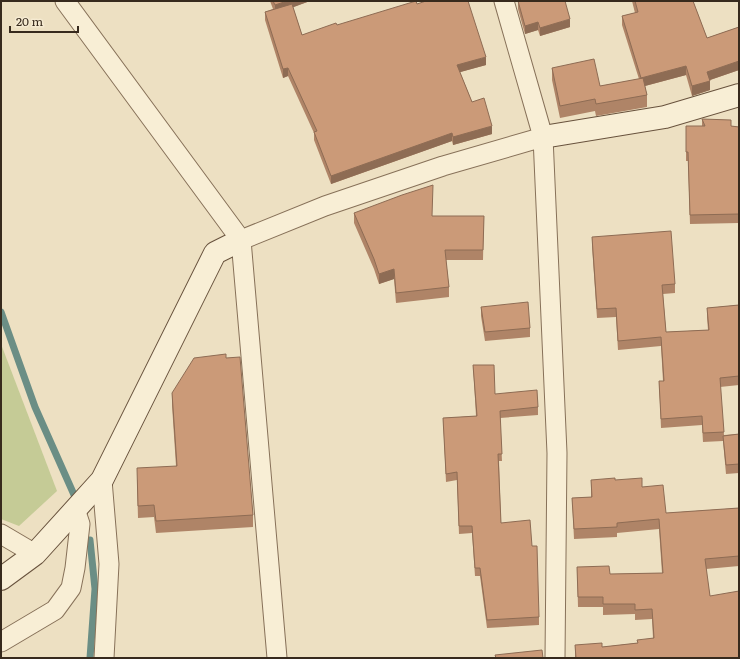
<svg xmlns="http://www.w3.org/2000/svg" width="740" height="659" font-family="Literata,serif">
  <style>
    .green { fill: #c5cb96 }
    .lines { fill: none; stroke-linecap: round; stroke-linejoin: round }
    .stream { stroke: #6b8e85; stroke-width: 7 }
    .street-casing { stroke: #877159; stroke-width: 21 }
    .secondary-casing { stroke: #68523d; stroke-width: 24 }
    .street { stroke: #f8eed5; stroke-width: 19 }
    .secondary { stroke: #f8eed5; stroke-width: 22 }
    .wall { fill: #af8467 }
    .shaded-wall { fill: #8e6c54 }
    .building { fill: #cb9a78; stroke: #8e6c54 }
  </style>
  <rect width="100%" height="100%" fill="#ede0c2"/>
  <path class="green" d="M 1,344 L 57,491 L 19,526 L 1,519 Z"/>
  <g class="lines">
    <path class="stream" d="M 1,312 L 35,407 L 75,497
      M 90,540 L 95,589 L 90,658"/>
    <g class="street-casing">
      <path id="street" d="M 65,1 L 241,240 L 277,658
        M 504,1 L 543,137 L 557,453 L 555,658
        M 241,240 L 325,206 L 443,166 L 543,137
        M 102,480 L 109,564 L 104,658
        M 1,534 L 35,554
        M 1,642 L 55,610 L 71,588 L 75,568 L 80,524 L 75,509"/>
    </g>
    <g class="secondary-casing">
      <path id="secondary" d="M 543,137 L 665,117 L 739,95
        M 1,579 L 35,554 L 102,480 L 215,253 L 241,240"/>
    </g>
    <use href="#street" class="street"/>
    <use href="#secondary" class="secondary"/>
  </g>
  <path class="wall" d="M 270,1 L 310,1 L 293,7 L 302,35 L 417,4 L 486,65 L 460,72 L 472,102 L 492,134 L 453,145 L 452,141 L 331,184 L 314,140 L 314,133 L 288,76 L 283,78 L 265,20 L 265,12 L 273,9 Z
    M 518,1 L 570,27 L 540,36 L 538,30 L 525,34 L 518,9 Z
    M 632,1 L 693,1 L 707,38 L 739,27 L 739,70 L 710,80 L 710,90 L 692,96 L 686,75 L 645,86 L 647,95 L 647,107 L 596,116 L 595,111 L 560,118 L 552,80 L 552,68 L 600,86 L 639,79 L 622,25 L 622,16 L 635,13 Z
    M 702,119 L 731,126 L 739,127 L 739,223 L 690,224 L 688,161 L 686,161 L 686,126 L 702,126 Z
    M 354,213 L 433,216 L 484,216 L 483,260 L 446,260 L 449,287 L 449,297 L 396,303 L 394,279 L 379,284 L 374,269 L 354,223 Z
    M 592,237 L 675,284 L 675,293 L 663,294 L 666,332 L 708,330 L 707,317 L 707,308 L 739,305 L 739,385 L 720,387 L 724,435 L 739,434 L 739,473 L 726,474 L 723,441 L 703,442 L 702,425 L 661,428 L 659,381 L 663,381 L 661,346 L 618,350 L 616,317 L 597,318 L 592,246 Z
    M 481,307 L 530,328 L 530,337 L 485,341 L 481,316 Z
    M 226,358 L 253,515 L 253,527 L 156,533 L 154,517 L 138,518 L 137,480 L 176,466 L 172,405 L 172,393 Z
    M 473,365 L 495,394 L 538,407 L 538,415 L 500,418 L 502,461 L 499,461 L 501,523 L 539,617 L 539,625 L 487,628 L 480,576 L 475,576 L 472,533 L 459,534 L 457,480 L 446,482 L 443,418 L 476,416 Z
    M 591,480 L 615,480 L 642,487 L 666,513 L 739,508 L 739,566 L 706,569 L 710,596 L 739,658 L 575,658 L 575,645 L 602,647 L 637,643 L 653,638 L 652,619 L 635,620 L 635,614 L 603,615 L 603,607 L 578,607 L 577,567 L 610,574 L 662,573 L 659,529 L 617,533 L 617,537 L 574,539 L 572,498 L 591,497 Z"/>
  <path class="shaded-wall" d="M 287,1 L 310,1 L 275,14 L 275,5 Z
    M 570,19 L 570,27 L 540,36 L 540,28 Z
    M 538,22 L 538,30 L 525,34 L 525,26 Z
    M 486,57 L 486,65 L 457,73 L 457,65 Z
    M 739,61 L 739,70 L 707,81 L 707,72 Z
    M 686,66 L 686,75 L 641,87 L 641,78 Z
    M 288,68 L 288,76 L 283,78 L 283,69 Z
    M 710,81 L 710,90 L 692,96 L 692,86 Z
    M 492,126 L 492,134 L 453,145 L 453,137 Z
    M 452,133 L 452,141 L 331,184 L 331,176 Z
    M 394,269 L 394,279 L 379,284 L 379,274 Z"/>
  <path class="building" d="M 273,1 L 287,1 L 275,5 Z
    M 416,1 L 417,4 L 426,1 L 468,1 L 486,57 L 457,65 L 472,102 L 484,98 L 492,126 L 453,137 L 452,133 L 331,176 L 314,132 L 317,131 L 288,68 L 283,69 L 265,12 L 292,4 L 302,35 L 336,23 L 337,25 Z
    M 518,1 L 565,1 L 570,19 L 540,28 L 538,22 L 525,26 Z
    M 635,1 L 693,1 L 707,38 L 739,27 L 739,61 L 707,72 L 710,81 L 692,86 L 686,66 L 641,78 L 622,16 L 638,12 Z
    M 594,59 L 600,86 L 643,78 L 647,95 L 596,104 L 595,99 L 560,106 L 552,68 Z
    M 702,119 L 731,120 L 731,126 L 739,127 L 739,214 L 690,215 L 688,152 L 686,152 L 686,126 L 705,126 Z
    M 433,185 L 432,216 L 484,216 L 483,250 L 445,250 L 449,287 L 396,293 L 394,269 L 379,274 L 374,259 L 354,213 L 402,195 Z
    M 671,231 L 675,284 L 662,285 L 666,332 L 709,330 L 707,308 L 739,305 L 739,376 L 720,378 L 724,432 L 703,433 L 702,416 L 661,419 L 659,381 L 664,381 L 661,337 L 618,341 L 616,308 L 597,309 L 592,237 Z
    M 528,302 L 530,328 L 485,332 L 481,307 Z
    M 226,354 L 226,358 L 240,357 L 253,515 L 156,521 L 154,505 L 138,506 L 137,468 L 177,466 L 172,393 L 194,358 Z
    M 473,365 L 494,365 L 495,394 L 537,390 L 538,407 L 500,411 L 502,454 L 498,454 L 501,523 L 530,520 L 532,546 L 537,546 L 539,617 L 487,620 L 480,568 L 475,568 L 472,526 L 459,526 L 457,472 L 446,474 L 443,418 L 477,416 Z
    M 739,434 L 739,464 L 726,465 L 723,436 Z
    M 615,478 L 615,480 L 642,478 L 642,487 L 663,485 L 666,513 L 739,508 L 739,556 L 705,559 L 710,596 L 739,591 L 739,658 L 576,658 L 575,645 L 602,643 L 602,647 L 638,643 L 637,640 L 654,638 L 652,609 L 635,610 L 635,604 L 603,604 L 603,597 L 578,597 L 577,567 L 609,566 L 610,574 L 663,573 L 659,519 L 617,523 L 617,527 L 574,529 L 572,498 L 592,497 L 591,480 Z
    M 542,650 L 543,658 L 496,658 L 495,655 Z"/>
  <rect width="740" height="659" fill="none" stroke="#372a1d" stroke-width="4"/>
  <path d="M10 26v6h68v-6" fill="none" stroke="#372a1d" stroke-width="2"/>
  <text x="16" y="26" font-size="12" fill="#372a1d" stroke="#f5ead1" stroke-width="3" paint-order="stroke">20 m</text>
</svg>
